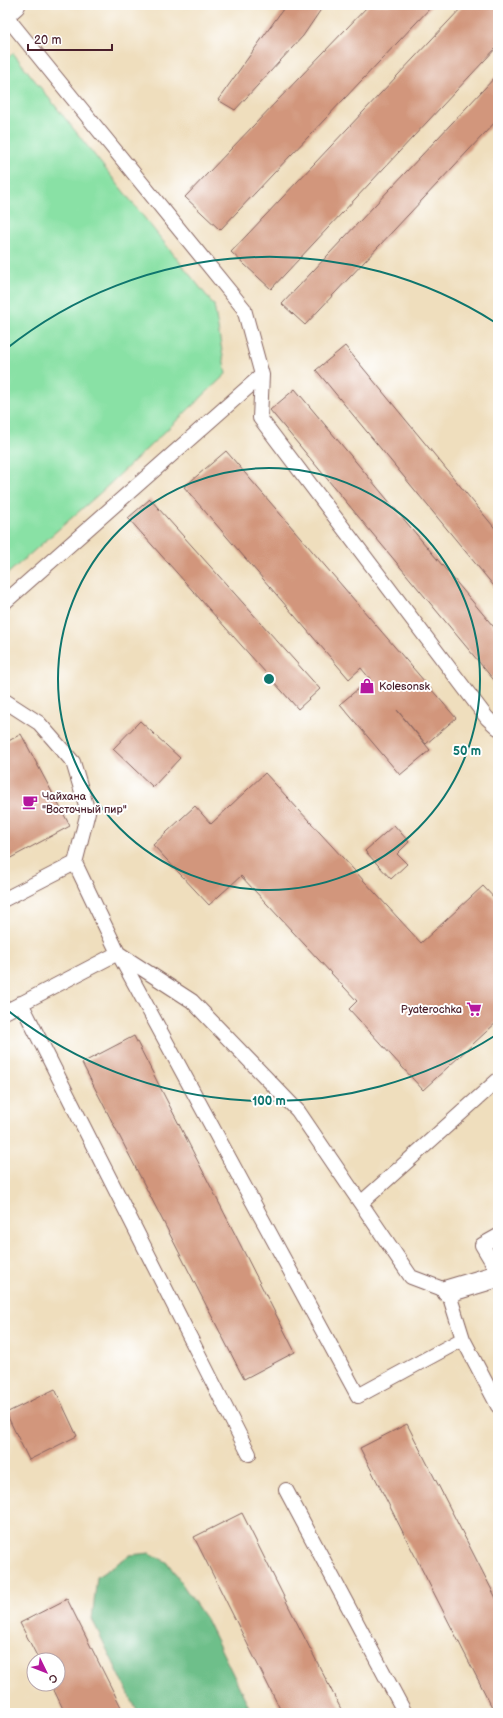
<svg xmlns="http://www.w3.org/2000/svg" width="503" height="1718" font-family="'Balsamiq Sans',sans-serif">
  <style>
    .green { fill: #89e1a5; stroke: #6a8068 }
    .forest { fill: #6ebf8a; stroke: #5c6f5a }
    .building { fill: #d2967c }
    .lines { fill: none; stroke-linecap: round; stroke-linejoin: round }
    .service-casing { stroke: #84625e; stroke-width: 16 }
    .minor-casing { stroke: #84625e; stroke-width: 24 }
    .service { stroke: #fff; stroke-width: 14 }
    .minor { stroke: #fff; stroke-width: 22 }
    .ring { fill: none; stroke: #0f766e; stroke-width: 2 }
    .labels { text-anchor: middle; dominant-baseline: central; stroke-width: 4; stroke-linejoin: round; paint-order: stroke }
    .poi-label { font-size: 11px; fill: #4a1f2b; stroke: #fff; text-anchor: start }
    .centre { fill: #0f766e; stroke: #fff; stroke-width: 2 }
    .ring-label { font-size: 12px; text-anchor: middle; font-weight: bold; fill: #0f766e; stroke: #fff; stroke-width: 4; stroke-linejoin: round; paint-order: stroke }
  </style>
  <rect width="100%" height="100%" fill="#fff"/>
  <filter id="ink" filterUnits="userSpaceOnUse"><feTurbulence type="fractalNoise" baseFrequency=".025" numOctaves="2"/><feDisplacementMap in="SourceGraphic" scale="8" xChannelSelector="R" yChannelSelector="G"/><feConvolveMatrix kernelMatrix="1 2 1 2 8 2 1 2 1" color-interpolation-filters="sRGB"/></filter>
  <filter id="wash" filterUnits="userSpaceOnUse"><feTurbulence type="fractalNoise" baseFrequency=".012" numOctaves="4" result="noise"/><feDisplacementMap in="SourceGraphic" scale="16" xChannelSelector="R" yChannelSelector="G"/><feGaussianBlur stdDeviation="0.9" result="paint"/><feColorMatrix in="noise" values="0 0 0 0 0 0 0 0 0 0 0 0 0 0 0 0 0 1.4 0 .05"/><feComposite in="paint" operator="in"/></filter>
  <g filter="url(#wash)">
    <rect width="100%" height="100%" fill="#efdebd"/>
    <path class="green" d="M 13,53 L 214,305 L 226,374 L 99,494 L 5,576 L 5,61 Z"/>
    <path class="forest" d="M 150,1553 L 167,1562 L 206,1619 L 252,1713 L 138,1713 L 92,1619 L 97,1577 L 130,1555 Z"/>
    <g id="blocks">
      <path class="building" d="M 286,5 L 324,5 L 303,36 L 235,110 L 218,100 Z
        M 369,5 L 433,5 L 220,230 L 185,197 Z
        M 464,5 L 498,5 L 498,46 L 271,289 L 231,252 Z
        M 498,74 L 498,119 L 305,325 L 282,304 Z
        M 345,346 L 498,532 L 498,591 L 316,370 Z
        M 295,389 L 498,632 L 498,685 L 270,410 Z
        M 226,451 L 456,718 L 426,744 L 397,710 L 430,750 L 400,775 L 340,704 L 370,679 L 361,668 L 349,679 L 184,487 Z
        M 150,499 L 320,689 L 298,709 L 128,518 Z
        M 140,721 L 180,758 L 153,787 L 113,749 Z
        M 21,734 L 70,826 L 5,861 L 5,743 Z
        M 265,773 L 421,943 L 483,886 L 498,902 L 498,1021 L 423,1090 L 349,1009 L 357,1001 L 241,876 L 209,905 L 153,845 L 195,806 L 211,824 Z
        M 394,825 L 409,842 L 397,854 L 407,864 L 391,879 L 365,851 Z
        M 134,1036 L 295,1352 L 244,1379 L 82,1063 Z
        M 55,1389 L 77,1436 L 29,1460 L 6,1413 Z
        M 407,1424 L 498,1602 L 498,1713 L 495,1713 L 360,1448 Z
        M 242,1513 L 292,1613 L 343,1713 L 282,1713 L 194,1537 Z
        M 67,1599 L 124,1713 L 65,1713 L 51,1684 L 58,1684 L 58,1660 L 39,1660 L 20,1623 Z"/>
    </g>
  </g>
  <g filter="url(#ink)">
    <use href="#blocks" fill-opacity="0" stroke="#84625e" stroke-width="1"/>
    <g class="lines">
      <g class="service-casing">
        <path id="service" d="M 5,15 L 244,309 L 262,375 L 5,602
          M 262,375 L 260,418 L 487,718 L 498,728
          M 5,701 L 39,723 L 73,762 L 88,812 L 75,863 L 118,953 L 192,1001 L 298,1111 L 411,1277 L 448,1291 L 463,1339 L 358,1396 L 118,953 L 5,1012
          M 5,899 L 75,863
          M 21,1003 L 249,1454
          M 361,1203 L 498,1080
          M 498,1236 L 482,1245 L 498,1272
          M 463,1339 L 498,1406
          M 286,1490 L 405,1713"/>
      </g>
      <g class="minor-casing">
        <path id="minor" d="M 5,13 L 14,5
          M 448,1291 L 498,1276"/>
      </g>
      <use href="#service" class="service"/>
      <use href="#minor" class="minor"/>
    </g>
  </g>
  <g class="ring">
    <circle cx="269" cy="679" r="211"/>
    <path d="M496 1035A422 422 0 0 1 6 1009M6 349A422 422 0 0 1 496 323"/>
  </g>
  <defs>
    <g id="shop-bare" transform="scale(1.2)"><path d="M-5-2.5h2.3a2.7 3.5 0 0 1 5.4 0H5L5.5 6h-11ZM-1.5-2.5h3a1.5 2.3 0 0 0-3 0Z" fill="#b5179e" stroke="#fff" stroke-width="2.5" paint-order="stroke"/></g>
    <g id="cafe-bare" transform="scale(1.2)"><path d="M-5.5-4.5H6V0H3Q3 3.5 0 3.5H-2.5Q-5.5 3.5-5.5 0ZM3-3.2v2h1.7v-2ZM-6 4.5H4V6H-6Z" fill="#b5179e" stroke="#fff" stroke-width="2.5" paint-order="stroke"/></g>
    <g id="supermarket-bare" transform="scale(1.2)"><path d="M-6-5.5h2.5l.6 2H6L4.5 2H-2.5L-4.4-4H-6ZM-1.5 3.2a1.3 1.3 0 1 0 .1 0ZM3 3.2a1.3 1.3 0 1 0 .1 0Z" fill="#b5179e" stroke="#fff" stroke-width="2.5" paint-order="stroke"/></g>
  </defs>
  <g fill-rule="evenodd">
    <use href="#shop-bare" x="367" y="686"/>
    <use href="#cafe-bare" x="30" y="802"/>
    <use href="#supermarket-bare" x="474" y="1009"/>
  </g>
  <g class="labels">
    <g class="poi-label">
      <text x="379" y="686">Kolesonsk</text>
      <text x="42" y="796">Чайхана<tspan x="42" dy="13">"Восточный пир"</tspan></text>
      <text x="462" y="1009" text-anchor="end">Pyaterochka</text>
    </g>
  </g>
  <circle cx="269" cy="679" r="6" class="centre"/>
  <g class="ring-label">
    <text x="467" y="755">50 m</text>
    <text x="269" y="1105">100 m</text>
  </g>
  <rect width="503" height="1718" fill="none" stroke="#fff" stroke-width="20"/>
  <g transform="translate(46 1672) rotate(133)"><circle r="19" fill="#ffffff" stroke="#b7a5aa"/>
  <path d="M0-3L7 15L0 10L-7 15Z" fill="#b5179e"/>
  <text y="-6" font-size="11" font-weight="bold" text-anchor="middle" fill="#4a1f2b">С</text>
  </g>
  <path d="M28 44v6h84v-6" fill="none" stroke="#4a1f2b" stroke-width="2"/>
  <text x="34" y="44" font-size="12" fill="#4a1f2b" stroke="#ffffff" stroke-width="3" paint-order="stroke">20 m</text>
</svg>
